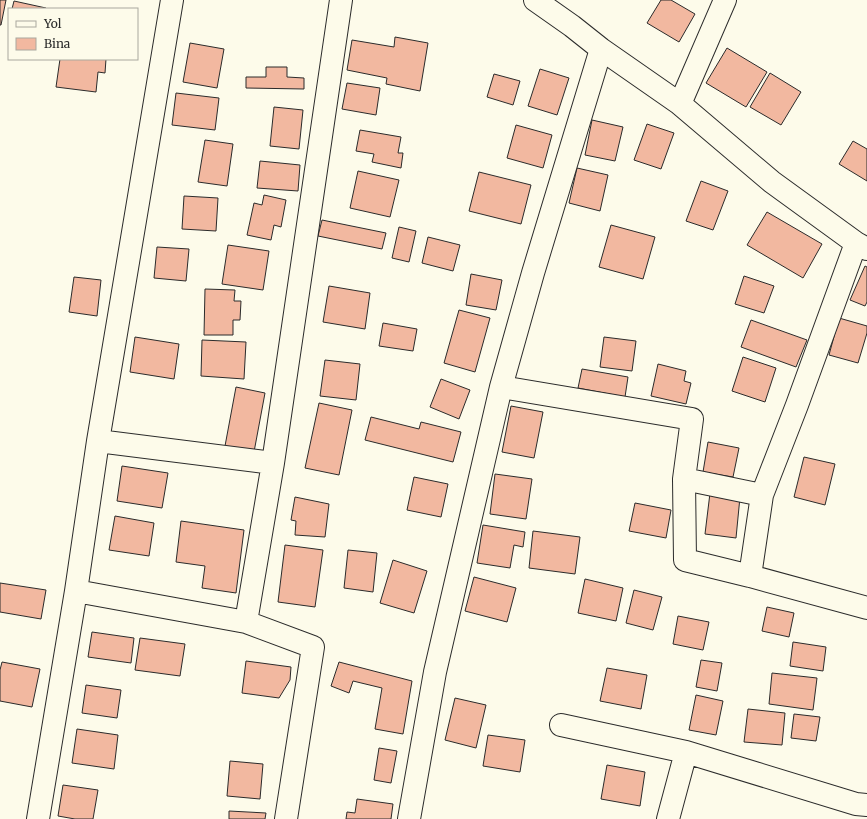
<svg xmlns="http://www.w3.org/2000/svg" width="867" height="819" font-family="Merriweather,serif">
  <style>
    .building { fill: #f2b8a0; stroke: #2b2b2b }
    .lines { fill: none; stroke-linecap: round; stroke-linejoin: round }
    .minor-casing { stroke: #2b2b2b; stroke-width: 24 }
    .minor { stroke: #fdfbea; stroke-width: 22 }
  </style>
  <rect width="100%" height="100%" fill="#fdfbea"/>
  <path class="building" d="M 0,0 L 6,0 L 1,25 L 0,25 Z
    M 661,0 L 671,0 L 695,14 L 679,42 L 647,23 Z
    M 14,1 L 46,8 L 46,9 L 12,9 Z
    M 395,37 L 428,43 L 420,91 L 386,84 L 387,78 L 347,70 L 352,40 L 394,47 Z
    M 190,43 L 224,49 L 217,88 L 183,82 Z
    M 727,48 L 767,72 L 746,107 L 706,83 Z
    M 60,59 L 106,59 L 105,73 L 98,72 L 96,92 L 56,87 Z
    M 266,67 L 287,67 L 287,77 L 304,78 L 304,89 L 246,88 L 246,77 L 266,77 Z
    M 540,69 L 569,78 L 557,115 L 528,106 Z
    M 770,73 L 801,92 L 781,125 L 750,107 Z
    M 494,74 L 520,81 L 513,105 L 487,97 Z
    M 347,83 L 380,88 L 376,115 L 342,109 Z
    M 176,93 L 219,98 L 215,130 L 172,125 Z
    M 274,107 L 303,110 L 299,149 L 270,146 Z
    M 592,120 L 623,127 L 615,161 L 585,155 Z
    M 647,124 L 674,133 L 661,169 L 634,160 Z
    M 516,125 L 552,135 L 543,168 L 507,158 Z
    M 360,130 L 401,137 L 398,153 L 403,153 L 401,168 L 372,162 L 374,154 L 356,151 Z
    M 205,140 L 233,144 L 227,186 L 198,182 Z
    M 853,141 L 867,149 L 867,181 L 839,164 Z
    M 260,161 L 300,165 L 298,191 L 257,188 Z
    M 577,168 L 608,175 L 600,211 L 569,203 Z
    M 358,171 L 399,180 L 390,217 L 350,208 Z
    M 479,172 L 531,185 L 521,224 L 469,211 Z
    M 701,181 L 728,191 L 713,230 L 686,221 Z
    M 264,195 L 286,200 L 281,227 L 274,225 L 271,240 L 247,235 L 254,203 L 262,205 Z
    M 184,196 L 218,198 L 216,231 L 182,229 Z
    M 767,212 L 822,244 L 803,278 L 747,245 Z
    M 322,220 L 386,233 L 382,249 L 318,236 Z
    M 611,225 L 655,237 L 643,279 L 599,267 Z
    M 399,227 L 416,231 L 409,262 L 392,258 Z
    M 428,237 L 460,245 L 453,271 L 422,263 Z
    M 228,245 L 269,251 L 263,290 L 222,284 Z
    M 157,247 L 189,249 L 186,281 L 154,278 Z
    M 865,266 L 867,267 L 867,302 L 865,306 L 850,300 Z
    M 471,274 L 502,280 L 496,310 L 466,305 Z
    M 744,276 L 774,286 L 764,313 L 735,304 Z
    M 74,277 L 101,280 L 97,316 L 69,312 Z
    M 329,286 L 370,293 L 365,329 L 323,322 Z
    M 205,289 L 235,290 L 234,301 L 241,301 L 240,320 L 233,320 L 233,335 L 204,335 Z
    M 459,310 L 490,318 L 475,372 L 444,363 Z
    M 839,318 L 867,326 L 867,333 L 858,363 L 829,355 Z
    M 751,320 L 807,340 L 796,367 L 741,347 Z
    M 383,323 L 417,329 L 413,351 L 379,346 Z
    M 135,337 L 179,344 L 174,379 L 130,372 Z
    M 604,337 L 636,341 L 632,371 L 600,367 Z
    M 202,340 L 246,342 L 244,379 L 201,376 Z
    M 743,357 L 776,368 L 765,402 L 732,391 Z
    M 325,360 L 360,364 L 356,400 L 320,396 Z
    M 658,364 L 686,371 L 684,381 L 691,383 L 686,404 L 651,396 Z
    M 582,369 L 628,377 L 625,397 L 578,388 Z
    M 441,379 L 470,390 L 459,419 L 430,407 Z
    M 236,387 L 265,393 L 254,452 L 225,446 Z
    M 319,403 L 352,410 L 339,475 L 305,468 Z
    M 511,406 L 543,412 L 534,458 L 502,452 Z
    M 371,417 L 419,429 L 421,422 L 461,432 L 453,462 L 365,440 Z
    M 708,442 L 739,448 L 733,477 L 703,472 Z
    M 804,457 L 835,464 L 825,505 L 794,497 Z
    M 122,466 L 168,473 L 162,508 L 117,501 Z
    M 495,474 L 532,479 L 526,519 L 490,514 Z
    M 414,477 L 448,484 L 441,517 L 407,510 Z
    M 710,493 L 740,497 L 736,538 L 705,534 Z
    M 295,497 L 329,504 L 325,537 L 295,535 L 296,521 L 291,520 Z
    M 635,503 L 671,510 L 666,538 L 629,531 Z
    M 115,516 L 154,523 L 149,556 L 109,550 Z
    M 181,521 L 244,530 L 236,593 L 202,588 L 205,566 L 176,562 Z
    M 483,525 L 525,532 L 523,547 L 514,545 L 510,568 L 477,563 Z
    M 533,531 L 580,537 L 575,574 L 529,568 Z
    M 285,545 L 323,550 L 315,607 L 278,602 Z
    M 348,550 L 377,553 L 373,592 L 344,588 Z
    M 393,560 L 427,571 L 414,613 L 380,603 Z
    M 474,577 L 516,588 L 507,622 L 465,611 Z
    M 585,579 L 623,588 L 616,621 L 578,613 Z
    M 0,583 L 46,590 L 41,619 L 0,612 Z
    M 634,590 L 662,597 L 653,630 L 626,623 Z
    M 767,607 L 794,613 L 789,637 L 762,631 Z
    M 678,616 L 709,622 L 703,650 L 673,644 Z
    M 92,632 L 134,638 L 131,663 L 88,657 Z
    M 140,638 L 185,644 L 180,676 L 135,670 Z
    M 793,642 L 826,647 L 823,671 L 790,666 Z
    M 701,660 L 722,663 L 717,691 L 696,687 Z
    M 246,661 L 291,667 L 290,680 L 279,698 L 242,693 Z
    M 2,662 L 40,669 L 32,707 L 0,701 L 0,670 Z
    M 339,662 L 412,681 L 403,734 L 375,729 L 382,688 L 353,681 L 349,693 L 331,686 Z
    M 607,668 L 647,675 L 641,709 L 600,701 Z
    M 772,673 L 817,678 L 813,710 L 769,704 Z
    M 86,685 L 121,690 L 117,718 L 82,713 Z
    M 696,695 L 723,701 L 716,735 L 689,730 Z
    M 455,698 L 486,705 L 476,748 L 445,740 Z
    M 748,709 L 785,713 L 782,745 L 744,742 Z
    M 794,714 L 820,717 L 816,741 L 791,738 Z
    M 77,729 L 118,735 L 114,769 L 72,763 Z
    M 488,735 L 525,740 L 520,772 L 483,766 Z
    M 379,748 L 397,751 L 391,783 L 374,780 Z
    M 230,761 L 263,764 L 260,799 L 227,796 Z
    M 607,765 L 645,772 L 640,806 L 601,799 Z
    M 63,785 L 98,790 L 93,819 L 75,819 L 58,816 Z
    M 357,799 L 393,804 L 391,819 L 346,819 L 347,812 L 355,813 Z
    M 229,811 L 266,813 L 265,819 L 229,819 Z"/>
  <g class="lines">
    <g class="minor-casing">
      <path id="minor" d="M 535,0 L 572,26 L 601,49 L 680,104 L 772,182 L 856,243 L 867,249
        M 680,104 L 725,0
        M 501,387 L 692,419 L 684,479
        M 98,441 L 273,463
        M 762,495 L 684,479 L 685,560 L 750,576 L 867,608
        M 750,576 L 762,495 L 797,405 L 856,243
        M 76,591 L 246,622 L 313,647 L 286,819
        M 246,622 L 273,463 L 341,0
        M 561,725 L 686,752 L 856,804 L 867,805
        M 38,819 L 76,591 L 98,441 L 172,0
        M 409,819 L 435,672 L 501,387 L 533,273 L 601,49
        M 668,819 L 686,752"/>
    </g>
    <use href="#minor" class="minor"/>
  </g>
  <rect x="8" y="8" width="130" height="52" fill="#fdfbea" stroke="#a9a89e"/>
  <rect x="16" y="21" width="20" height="6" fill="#fdfbea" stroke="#a9a89e"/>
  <text x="44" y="28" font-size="12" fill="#2b2b2b">Yol</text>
  <rect x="16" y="38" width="20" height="12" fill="#f2b8a0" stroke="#a9a89e"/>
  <text x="44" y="48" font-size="12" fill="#2b2b2b">Bina</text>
</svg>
